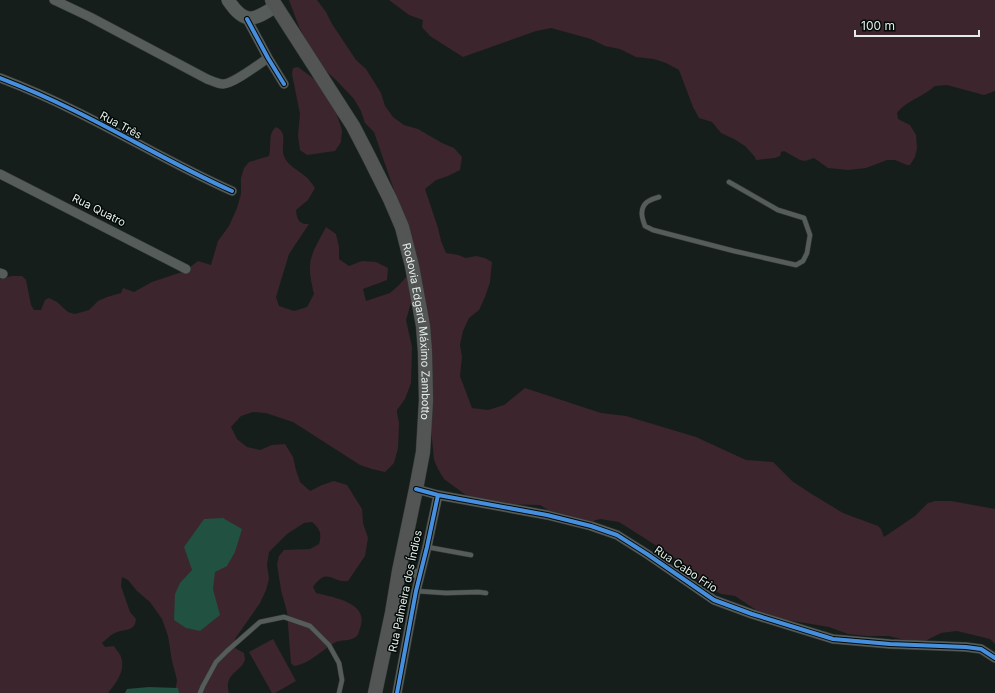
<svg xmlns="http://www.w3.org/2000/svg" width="995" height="693" font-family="Inter,sans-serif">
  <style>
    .green { fill: #3c252d }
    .water { fill: #205141 }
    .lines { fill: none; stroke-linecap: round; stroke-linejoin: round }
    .service-casing { stroke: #333936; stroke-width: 5.5 }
    .minor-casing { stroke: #333936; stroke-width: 10 }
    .secondary-casing { stroke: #333936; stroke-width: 14 }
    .primary-casing { stroke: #333936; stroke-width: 15 }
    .service { stroke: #555c59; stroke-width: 4.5 }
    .minor { stroke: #555c59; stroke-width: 9 }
    .secondary { stroke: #555c59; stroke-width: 13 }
    .primary { stroke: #535555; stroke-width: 14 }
    .cycleway-casing { stroke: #040a07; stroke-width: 6 }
    .cycleway { stroke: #468fdf; stroke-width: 4 }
    .labels { text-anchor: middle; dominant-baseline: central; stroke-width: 3; stroke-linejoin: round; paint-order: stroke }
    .street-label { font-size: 11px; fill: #e2ede9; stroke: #040a07 }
  </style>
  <rect width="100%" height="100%" fill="#161e1b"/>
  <path class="green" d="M 289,0 L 317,0 L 326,12 L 332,24 L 356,60 L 366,69 L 381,93 L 385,106 L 393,117 L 404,125 L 418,129 L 442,143 L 454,148 L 462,157 L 460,170 L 448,176 L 436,180 L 425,189 L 438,228 L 441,241 L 446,253 L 458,255 L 466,258 L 476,256 L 485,258 L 492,262 L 490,282 L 485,297 L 479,310 L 469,318 L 463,331 L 460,345 L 462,357 L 460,376 L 472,408 L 488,410 L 504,405 L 525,388 L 601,413 L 626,416 L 696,437 L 746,460 L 773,462 L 792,481 L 810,493 L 843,513 L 878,526 L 881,529 L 884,537 L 915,516 L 928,503 L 935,501 L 951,501 L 995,509 L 995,644 L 990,639 L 957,631 L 941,633 L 923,642 L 916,643 L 889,636 L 867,636 L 848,634 L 829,627 L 775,618 L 759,612 L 735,596 L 721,594 L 701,584 L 696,577 L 687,573 L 681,563 L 671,555 L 619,522 L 600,519 L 583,524 L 552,519 L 548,510 L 540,505 L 498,504 L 474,501 L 444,479 L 438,469 L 434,460 L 414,248 L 374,132 L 365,123 L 361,111 L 354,99 L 336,80 L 326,71 L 318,62 L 299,27 Z
    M 389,0 L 995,0 L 995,91 L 984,95 L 947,85 L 935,86 C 923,97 907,100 897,113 L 898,119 L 910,125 L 916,135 L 917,148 L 915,157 L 910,165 L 907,165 L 895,160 L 887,160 L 866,168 L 848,170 L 828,168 L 814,158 L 805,161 L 800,160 L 784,151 L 781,152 L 780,156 L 775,158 L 756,160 L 755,157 L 745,146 L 734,139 L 721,133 L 712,122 L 699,118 L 693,107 L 679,70 L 666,63 L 654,59 L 636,57 L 620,49 L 605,46 L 591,39 L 551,28 L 536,31 L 463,57 L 430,36 L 422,27 L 423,20 L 409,15 Z
    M 298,67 L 321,84 L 331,97 L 342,130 L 341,142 L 335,151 L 307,155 L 300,150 L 298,136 L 300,114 L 292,74 L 293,68 Z
    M 276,127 C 289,133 280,146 284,156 C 286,164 299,171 305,176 C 309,179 312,184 315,188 L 308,200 L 296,210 C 297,219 299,225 309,224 L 289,254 L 276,297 L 279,306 L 294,311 L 307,307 L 314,294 C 312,285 309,274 310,265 C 311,252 320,239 326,227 L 336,234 L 339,247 L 339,259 L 349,266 L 362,261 L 376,262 L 388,268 L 387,280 L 363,289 L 366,301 L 390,293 L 399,285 L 408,275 L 413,296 L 406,320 L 412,347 L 411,383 L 405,399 L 397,410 L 397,413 L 399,423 L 398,448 L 394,463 L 385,472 L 372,469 L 360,465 L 293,422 L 266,413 L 253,412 L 241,416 L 231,427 L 237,439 L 247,447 L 260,450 L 272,445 L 285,444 L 293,457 L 296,470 L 300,482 L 310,491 L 322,485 L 334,481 L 347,485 L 362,509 L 363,523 L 368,538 L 365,556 L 348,581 C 332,583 327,566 313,587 L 316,593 C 332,597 367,602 361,625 C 360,628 359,633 357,636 C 351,642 341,639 334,643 C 321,651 309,664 294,666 L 291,663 L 287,612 L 281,590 L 277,564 L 279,556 L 284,550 L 310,549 L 319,544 C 322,533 320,529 312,522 L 304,523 L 287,534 L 269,552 L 267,565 L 269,579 L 266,590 L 260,603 L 235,639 L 235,648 L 244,653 C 244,655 245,657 245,659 C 243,671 223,673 229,693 L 175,693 L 177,680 L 172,661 L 168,636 L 162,619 L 150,602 L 137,591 L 128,580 L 122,577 L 121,586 L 130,612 L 136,619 C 135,633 123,628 113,634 C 109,636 106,640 102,643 L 105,647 L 114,646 C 116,650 120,653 121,657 C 126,671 116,683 108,693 L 0,693 L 0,279 L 12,276 L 22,276 L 26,280 L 31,305 L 34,310 L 41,310 L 45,300 L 49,298 L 57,302 L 68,312 L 75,314 L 89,310 L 98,301 L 107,297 L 121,293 L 123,288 L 134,292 L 152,282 L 185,271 L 198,261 L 211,265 L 218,241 L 229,226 L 237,208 L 241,194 L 241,178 L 244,168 L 249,162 L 269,156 C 272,147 267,134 276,127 Z
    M 273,639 L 296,681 L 275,693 L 272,693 L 249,652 Z"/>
  <path class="water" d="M 223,518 L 242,529 L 235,552 L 227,566 L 215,572 L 213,589 L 220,615 L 200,631 L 186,628 L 174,620 L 175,594 L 180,583 L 192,570 L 184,547 L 204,519 Z
    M 149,687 L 178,688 L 179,693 L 125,693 L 127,689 Z"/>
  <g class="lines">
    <g class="service-casing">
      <path id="service" d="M 659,197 C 655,198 650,200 647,202 C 639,209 642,218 645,226 L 653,230 L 734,251 L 796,265 L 803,261 L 807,253 L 810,235 L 804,218 L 778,210 L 729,182
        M 427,547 L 471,555
        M 416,591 L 446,593 L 478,592 L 486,593
        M 200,693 L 203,686 L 216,662 L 227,651 L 260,622 L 284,617 L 310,626 L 329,645 L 339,663 L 342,680 L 339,693"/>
    </g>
    <g class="minor-casing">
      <path id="minor" d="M 54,0 L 90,17 L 207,79 C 212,81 218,84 223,84 C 233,84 259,64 268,58
        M 247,19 L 268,58 L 284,84
        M 0,78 C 26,88 51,99 75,111 C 128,137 178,167 232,191
        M 0,174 L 186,269
        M 0,273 L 3,274
        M 416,489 L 438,495 L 547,515 L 591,526 L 617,535 L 647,554 L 714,600 L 752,614 L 833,639 L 890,644 L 966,647 L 981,649 L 995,658
        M 399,571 L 420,574
        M 397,693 L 416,591 L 427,547 L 438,495"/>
    </g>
    <g class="secondary-casing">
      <path id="secondary" d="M 228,0 C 245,25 253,21 276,6"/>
    </g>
    <g class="primary-casing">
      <g id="primary">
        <path id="s1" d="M 272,0 L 353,126 L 367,153 L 390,199 L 402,227 L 412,266 L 423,326 L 425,352 L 426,400 L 423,452 L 416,489 L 399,571 L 392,613 L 375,693"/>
      </g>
    </g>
    <use href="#service" class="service"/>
    <use href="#minor" class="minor"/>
    <use href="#secondary" class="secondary"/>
    <use href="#primary" class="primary"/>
    <g class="cycleway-casing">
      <path id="cycleway" d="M 247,19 L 268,58 L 284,84
        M 0,78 C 26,88 51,99 75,111 C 128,137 178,167 232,191
        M 416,489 L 438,495 L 547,515 L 591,526 L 617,535 L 647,554 L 714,600 L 752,614 L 833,639 L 890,644 L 966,647 L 981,649 L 995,658
        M 397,693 L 416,591 L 427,547 L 438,495"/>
    </g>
    <use href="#cycleway" class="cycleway"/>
  </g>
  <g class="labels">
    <g class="street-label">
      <text transform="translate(121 125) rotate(28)">Rua Três</text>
      <text transform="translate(99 210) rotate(27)">Rua Quatro</text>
      <text stroke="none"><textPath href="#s1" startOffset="368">Rodovia Edgard Máximo Zambotto</textPath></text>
      <text transform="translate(686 569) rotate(34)">Rua Cabo Frio</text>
      <text transform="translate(405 591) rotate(-78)">Rua Palmeira dos Índios</text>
    </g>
  </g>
  <path d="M855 30v6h124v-6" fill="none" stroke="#e2ede9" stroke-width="2"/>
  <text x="861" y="30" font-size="12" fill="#e2ede9" stroke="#040a07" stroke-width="3" paint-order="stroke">100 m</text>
</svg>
